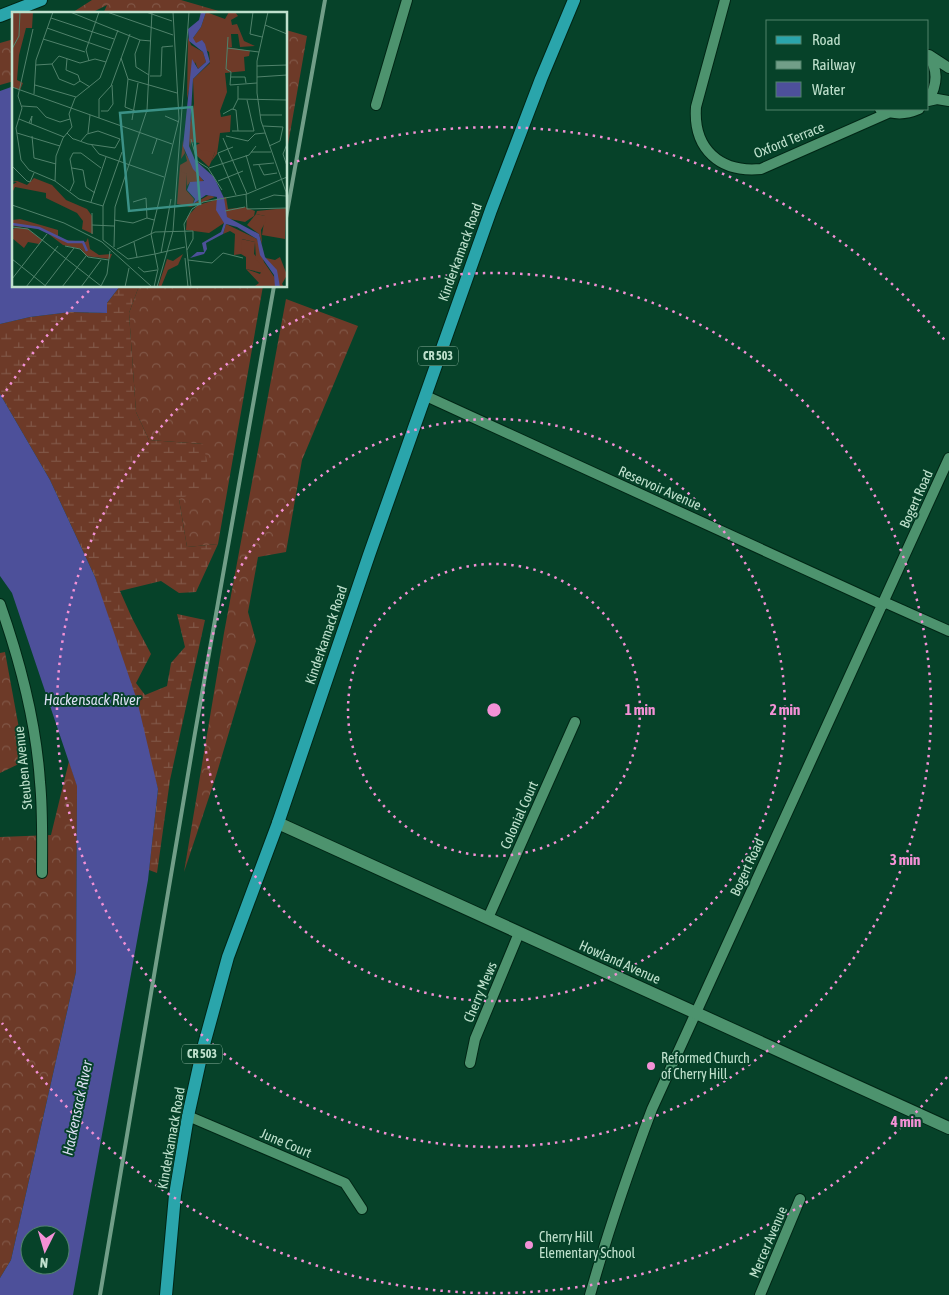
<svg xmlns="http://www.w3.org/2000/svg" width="949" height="1295" font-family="'Asap Condensed',sans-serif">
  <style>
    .forest { fill: url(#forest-crowns) }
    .wetland { fill: url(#wetland-marsh) }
    .water { fill: #4d509a; fill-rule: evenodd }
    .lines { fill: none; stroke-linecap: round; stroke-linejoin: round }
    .street-casing { stroke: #002615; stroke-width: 12 }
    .secondary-casing { stroke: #002615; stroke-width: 14 }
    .primary-casing { stroke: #002615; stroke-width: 14 }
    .street { stroke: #4d936e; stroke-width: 10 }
    .secondary { stroke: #4d936e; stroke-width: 12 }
    .primary { stroke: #2aa5ab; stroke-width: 12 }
    .rail { stroke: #719e88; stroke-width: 4 }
    .ring { fill: none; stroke: #f391d6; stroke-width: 2.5; stroke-dasharray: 2.5 5 }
    .poi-dot { fill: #f391d6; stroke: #064229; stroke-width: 2 }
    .labels { text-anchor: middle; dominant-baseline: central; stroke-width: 4; stroke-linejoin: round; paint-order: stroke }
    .shield { fill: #064229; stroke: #88b19c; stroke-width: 1 }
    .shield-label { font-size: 12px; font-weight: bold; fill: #bfe1cd }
    .street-label { font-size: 14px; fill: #bfe1cd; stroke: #064229 }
    .poi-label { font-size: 14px; fill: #bfe1cd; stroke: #064229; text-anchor: start }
    .water-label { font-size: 15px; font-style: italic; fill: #dcdff4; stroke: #064229 }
    .inset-river { fill: none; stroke: #4d509a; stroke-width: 2.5 }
    .inset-road { fill: none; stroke: #50826b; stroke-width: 1 }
    .view { fill: #3b9186; fill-opacity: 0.15; stroke: #3b9186; stroke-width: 2.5 }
    .inset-edge { fill: none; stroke: #bfe1cd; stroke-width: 2.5 }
    .centre { fill: #f391d6; stroke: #064229; stroke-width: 2.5 }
    .ring-label { font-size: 15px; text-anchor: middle; font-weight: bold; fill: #f391d6; stroke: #064229; stroke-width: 4; stroke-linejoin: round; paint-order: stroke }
  </style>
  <defs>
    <pattern id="forest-crowns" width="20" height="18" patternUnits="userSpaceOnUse" patternTransform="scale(1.25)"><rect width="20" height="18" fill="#6d3a28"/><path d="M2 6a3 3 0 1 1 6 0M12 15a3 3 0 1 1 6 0" fill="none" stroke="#805646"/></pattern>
    <pattern id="wetland-marsh" width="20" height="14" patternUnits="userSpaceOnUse" patternTransform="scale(1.25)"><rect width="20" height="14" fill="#6d3a28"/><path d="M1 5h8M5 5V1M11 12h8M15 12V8" fill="none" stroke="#805646"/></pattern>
  </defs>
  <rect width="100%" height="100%" fill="#064229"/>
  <path class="forest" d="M 92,0 L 181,0 L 229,14 L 103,14 L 107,5 L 89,14 L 70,14 Z
    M 286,30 L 307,36 L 286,156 Z
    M 14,39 L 14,81 L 0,85 L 0,43 Z
    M 139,286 L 263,286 L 218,544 L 187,547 L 179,499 L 203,444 L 149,440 L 136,412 L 129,313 Z
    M 286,299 L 358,326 L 302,460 L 286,552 L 258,557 L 248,612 L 256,641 L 216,776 L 184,872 L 224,633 Z
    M 5,652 L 25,761 L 0,773 L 0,653 Z
    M 69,761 L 77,785 L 76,972 L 11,1260 L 0,1278 L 0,837 L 51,835 Z"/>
  <path class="wetland" d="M 120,286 L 139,286 L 129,313 L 136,412 L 149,440 L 203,444 L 213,486 L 179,499 L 187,547 L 218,544 L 196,592 L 179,593 L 161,581 L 120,591 L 132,618 L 151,654 L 136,683 L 145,695 L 167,686 L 171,663 L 185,647 L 177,614 L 205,620 L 170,780 L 157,873 L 149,870 L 158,789 L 95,577 L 50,480 L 0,394 L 0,324 L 30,317 L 71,312 L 107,313 L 107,303 Z"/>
  <path class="water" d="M 14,86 L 14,286 L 120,286 L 107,303 L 107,313 L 71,312 L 30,317 L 0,324 L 0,91 Z
    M 0,394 L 50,480 L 95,577 L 137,700 L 158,789 L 148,880 L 73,1295 L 0,1295 L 0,1278 L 11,1260 L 76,972 L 77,786 L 12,593 L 0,576 ZM 30,1235 L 60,1235 L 60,1265 L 30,1265 Z"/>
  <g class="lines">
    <g class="street-casing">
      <path id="street" d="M 725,0 L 696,107 C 693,149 720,173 761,169 L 888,113
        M 928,55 C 939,70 937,86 928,101
        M 929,55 L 949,68
        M 928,101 L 937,99 L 949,101
        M 376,105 L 407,0
        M 880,109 C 894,115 905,115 919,109
        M 426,396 L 883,605
        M 884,602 L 949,631
        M 0,604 C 20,661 36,721 40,782 C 43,812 42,843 42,873
        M 488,918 L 575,722
        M 470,1063 L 475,1039 L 519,933
        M 188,1116 L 345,1183 L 362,1209
        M 590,1295 C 608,1231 629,1170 652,1109 L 949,458
        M 760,1295 L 800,1199"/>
    </g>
    <g class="secondary-casing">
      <path id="secondary" d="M 278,823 L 949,1128"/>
    </g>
    <g class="primary-casing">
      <path id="primary" d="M 0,16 L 41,0
        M 166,1295 L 175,1195 L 188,1116 L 203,1048 L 228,957 L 278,823 L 369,555 L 491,210 L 541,79 L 574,0"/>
    </g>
    <use href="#street" class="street"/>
    <use href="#secondary" class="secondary"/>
    <use href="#primary" class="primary"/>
    <path class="rail" d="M 286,218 L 325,0
      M 100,1295 L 195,733 L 274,286"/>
  </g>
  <g class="ring">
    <circle cx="494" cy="710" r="146"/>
    <circle cx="494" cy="710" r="291"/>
    <circle cx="494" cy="710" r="437"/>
    <path d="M947 1077A583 583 0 0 1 2 1023M2 397A583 583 0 0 1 93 287M290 164A583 583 0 0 1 947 343"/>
  </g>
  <g class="poi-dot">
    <circle cx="651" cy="1066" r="5"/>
    <circle cx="529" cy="1245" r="5"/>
  </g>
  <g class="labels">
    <g class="shield">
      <rect x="418" y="346.5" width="40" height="19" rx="4"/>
      <rect x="182" y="1044.5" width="40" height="19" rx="4"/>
    </g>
    <g class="shield-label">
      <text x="438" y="356">CR 503</text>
      <text x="202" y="1054">CR 503</text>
    </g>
    <g class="street-label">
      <text transform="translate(789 140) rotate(-22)">Oxford Terrace</text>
      <text transform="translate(460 252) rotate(-70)">Kinderkamack Road</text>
      <text transform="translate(660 488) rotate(24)">Reservoir Avenue</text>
      <text transform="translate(916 499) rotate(-66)">Bogert Road</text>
      <text transform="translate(326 635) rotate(-71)">Kinderkamack Road</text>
      <text transform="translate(23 768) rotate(-96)">Steuben Avenue</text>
      <text transform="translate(519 815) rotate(-66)">Colonial Court</text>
      <text transform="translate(747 867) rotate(-65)">Bogert Road</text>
      <text transform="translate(620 962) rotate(24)">Howland Avenue</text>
      <text transform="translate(480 992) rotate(-67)">Cherry Mews</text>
      <text transform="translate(171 1138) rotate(-80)">Kinderkamack Road</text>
      <text transform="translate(286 1143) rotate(23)">June Court</text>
      <text transform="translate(768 1242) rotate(-67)">Mercer Avenue</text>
    </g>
    <g class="poi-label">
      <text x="661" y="1058">Reformed Church<tspan x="661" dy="16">of Cherry Hill</tspan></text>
      <text x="539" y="1237">Cherry Hill<tspan x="539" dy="16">Elementary School</tspan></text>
    </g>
    <g class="water-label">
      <text x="92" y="699">Hackensack River</text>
      <text transform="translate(77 1108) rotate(-78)">Hackensack River</text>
    </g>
  </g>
  <g transform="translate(12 12)">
    <rect width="275" height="275" fill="#064229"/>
    <path d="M 229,227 L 243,230 L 242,242 L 253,255 L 251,261 L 234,257 L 234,245 L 229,242 Z" fill="#6d3a28"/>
    <path d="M 0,0 L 21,0 L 20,16 L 14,16 L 7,43 L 5,68 L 11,71 L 8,78 L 0,75 ZM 194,0 L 213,7 L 217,0 L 223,0 L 226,4 L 219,8 L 220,13 L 225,12 L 232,29 L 243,34 L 228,35 L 226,22 L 219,22 L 220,35 L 216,35 L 238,39 L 237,44 L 232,45 L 233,59 L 213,61 L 215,80 L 208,99 L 209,105 L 219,103 L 218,120 L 208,121 L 205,142 L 199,150 L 203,140 L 184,143 L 181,135 L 188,131 L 179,130 L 178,136 L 176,120 L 182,92 L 181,67 L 198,51 L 197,40 L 181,30 L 181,26 L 189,15 ZM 168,153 L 175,162 L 174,178 L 182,187 L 181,192 L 197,183 L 203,185 L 179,195 L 165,192 ZM 22,166 L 40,173 L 54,188 L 75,197 L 80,204 L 81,222 L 70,217 L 71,209 L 65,201 L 34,186 L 34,181 L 3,175 L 0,181 L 0,173 L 5,170 L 0,170 L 5,169 L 15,173 ZM 214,185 L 216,197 L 233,195 L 243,199 L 242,204 L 233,210 L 218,207 L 197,221 L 174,218 L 175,205 L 186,193 ZM 274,196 L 273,227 L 250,223 L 253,204 L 244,202 L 245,199 ZM 8,207 L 46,218 L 46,224 L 53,228 L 74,230 L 76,226 L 78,237 L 87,243 L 100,242 L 98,247 L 74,244 L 69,237 L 51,233 L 30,217 L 0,214 L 0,208 ZM 4,215 L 16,217 L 30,228 L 27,232 L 16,230 L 12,236 L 0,226 L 0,218 ZM 171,242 L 166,253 L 156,258 L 149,275 L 146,275 L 155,247 L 161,249 Z" fill="#6d3a28"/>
    <path d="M 176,25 L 179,33 L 191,40 L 194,50 L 186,57 L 183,50 L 175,87 ZM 171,128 L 173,141 L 192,170 L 178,170 L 175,174 L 175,162 L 170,160 L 168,153 L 175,149 L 173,141 L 169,147 ZM 189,138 L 203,140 L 197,155 L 184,143 ZM 244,202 L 253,204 L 254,209 L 249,218 L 250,232 L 247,222 L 235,213 ZM 214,212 L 245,227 L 252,250 L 265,269 L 263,275 L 244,275 L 243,274 L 247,271 L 234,257 L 248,262 L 252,255 L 244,248 L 243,230 L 230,227 L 229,242 L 222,243 L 223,222 L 218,219 L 211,222 ZM 268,245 L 275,263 L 270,272 L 272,275 L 268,275 L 254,246 L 263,248 Z" fill="#6d3a28"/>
    <path d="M 189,0 L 194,0 L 189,15 L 181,26 L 184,31 L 190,28 L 193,32 L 198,50 L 181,67 L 177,134 L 183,148 L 202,165 L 212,186 L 215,205 L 247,222 L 253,245 L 265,258 L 268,275 L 263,275 L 262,263 L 248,243 L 245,227 L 225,215 L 214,212 L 211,222 L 194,231 L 195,237 L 192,242 L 178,246 L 185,240 L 192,240 L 190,231 L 209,220 L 212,211 L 204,198 L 205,185 L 194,183 L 181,192 L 183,187 L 175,178 L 178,170 L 192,169 L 181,157 L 171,134 L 180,47 L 186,57 L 194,50 L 191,40 L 177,29 L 176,17 L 187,8 Z" fill="#4d509a"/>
    <path class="inset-river" d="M 0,212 L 27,216 L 56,230 L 71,230 L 75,239"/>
    <path class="inset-road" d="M 58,0 L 128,28 L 139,29M 95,0 L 161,23M 134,0 L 160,9M 241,0 L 238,22 L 250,25M 256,0 L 245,49 L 245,81 L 249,109 L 274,180 L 275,232M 39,6 L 102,27M 253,13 L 275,22M 35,16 L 98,38M 21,17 L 6,84 L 10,96 L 4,116 L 9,148 L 17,158 L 43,169 L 67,187 L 91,194M 216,25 L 214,57 L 219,60 L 218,73 L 245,71M 31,27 L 73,40M 128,28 L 123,42 L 124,55 L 137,63M 215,36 L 247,40M 0,37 L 7,24 L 8,0M 109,46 L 116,67 L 165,81M 55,47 L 54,58 L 66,63 L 68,69 L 78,75M 77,49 L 74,38 L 87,0M 40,52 L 47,44 L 68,51 L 83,47 L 94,50M 40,52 L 47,67 L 62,73 L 68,69M 24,53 L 40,52M 245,54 L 275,53M 138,64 L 149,64 L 150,35 L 161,34M 219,65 L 233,65 L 234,71M 245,65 L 275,63M 116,67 L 113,95 L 123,99M 23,73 L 64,85M 0,75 L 160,132M 22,82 L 24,48 L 41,0M 226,87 L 275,88M 10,94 L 25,95 L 34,105 L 48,110 L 58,107M 221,97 L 226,87 L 226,74M 89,99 L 96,99 L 101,92 L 100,73M 211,102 L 220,97 L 224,98 L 226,119M 248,103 L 270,103M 153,104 L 167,110M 87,106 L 87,87 L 99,74 L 118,22M 7,107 L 52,125M 120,108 L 126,71M 17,111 L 20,104 L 19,112M 251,114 L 271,115 L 268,129 L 257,134M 220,119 L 242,119 L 235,88M 5,121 L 48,134M 55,121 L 61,127 L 62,127 L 76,132 L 103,136 L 108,127 L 86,119 L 75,122 L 69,129M 76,121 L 78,103M 20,124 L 22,146 L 44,152M 214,124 L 236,129 L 243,122 L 253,121M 211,126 L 235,182M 179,127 L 185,149 L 196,156 L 210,178M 79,132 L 87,142 L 118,153M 275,132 L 271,142 L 275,154M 221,135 L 206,141 L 224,183M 110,140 L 91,194 L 91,228 L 116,247M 239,140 L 259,140M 140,142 L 145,127M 234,143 L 244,177M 118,153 L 152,165M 241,153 L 262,151M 247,153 L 252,163 L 265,161M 0,154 L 15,169 L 18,170 L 22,161M 60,156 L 71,158 L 74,175 L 83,181M 197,156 L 237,143 L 244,134M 43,169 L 44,144 L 51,126 L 60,115 L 57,102 L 63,86 L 88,66 L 106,18M 206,169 L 231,159M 58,179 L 62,170 L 58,147 L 61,141 L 69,141 L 89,156M 234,182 L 235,197 L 274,196M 248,188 L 262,183 L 274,184M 79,190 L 94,145M 121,190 L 134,186 L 135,206M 0,193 L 52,211 L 90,230 L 140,275M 213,199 L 233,195M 80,201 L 80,222M 102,208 L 121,211 L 135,206 L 142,208M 80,213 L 102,214M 0,215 L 16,217 L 89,274M 122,230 L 125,245M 53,234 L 68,237 L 76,245 L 97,248M 102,235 L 103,195 L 135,98 L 140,0M 105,237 L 143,220 L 181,219 L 181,227 L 175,238M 149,241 L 159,187M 143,242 L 173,235M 173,246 L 176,275M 0,247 L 35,275M 116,247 L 143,242M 176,248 L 200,251 L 211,241 L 231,246M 126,255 L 132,260 L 145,258M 0,267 L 35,222M 89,274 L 95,262 L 98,239M 14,275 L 46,234M 32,275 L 62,236M 50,275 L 74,244M 69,275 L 89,248M 113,275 L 117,256M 142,275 L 146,257 L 139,222 L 167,107 L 161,0M 145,275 L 161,219 L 177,0M 179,275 L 172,212 L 180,197 L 191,190 L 235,182 L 275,165"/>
    <path class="view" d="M 180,95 L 188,192 L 117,199 L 108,101 Z"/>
    <rect width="275" height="275" class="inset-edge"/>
  </g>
  <circle cx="494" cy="710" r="8" class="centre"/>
  <g class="ring-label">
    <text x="640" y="715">1 min</text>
    <text x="785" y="715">2 min</text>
    <text x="905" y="865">3 min</text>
    <text x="906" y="1127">4 min</text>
  </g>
  <rect x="766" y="20" width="162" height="90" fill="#064229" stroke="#50826b"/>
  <rect x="776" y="36" width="25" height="8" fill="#2aa5ab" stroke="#50826b"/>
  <text x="812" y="45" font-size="15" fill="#bfe1cd">Road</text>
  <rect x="776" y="61" width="25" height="8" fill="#719e88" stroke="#50826b"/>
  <text x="812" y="70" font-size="15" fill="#bfe1cd">Railway</text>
  <rect x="776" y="82" width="25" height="15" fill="#4d509a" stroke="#50826b"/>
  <text x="812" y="95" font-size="15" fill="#bfe1cd">Water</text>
  <g transform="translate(45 1250) rotate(185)"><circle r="24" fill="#064229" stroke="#50826b"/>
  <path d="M0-4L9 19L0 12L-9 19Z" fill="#f391d6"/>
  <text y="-8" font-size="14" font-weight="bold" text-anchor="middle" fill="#bfe1cd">N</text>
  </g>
</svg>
